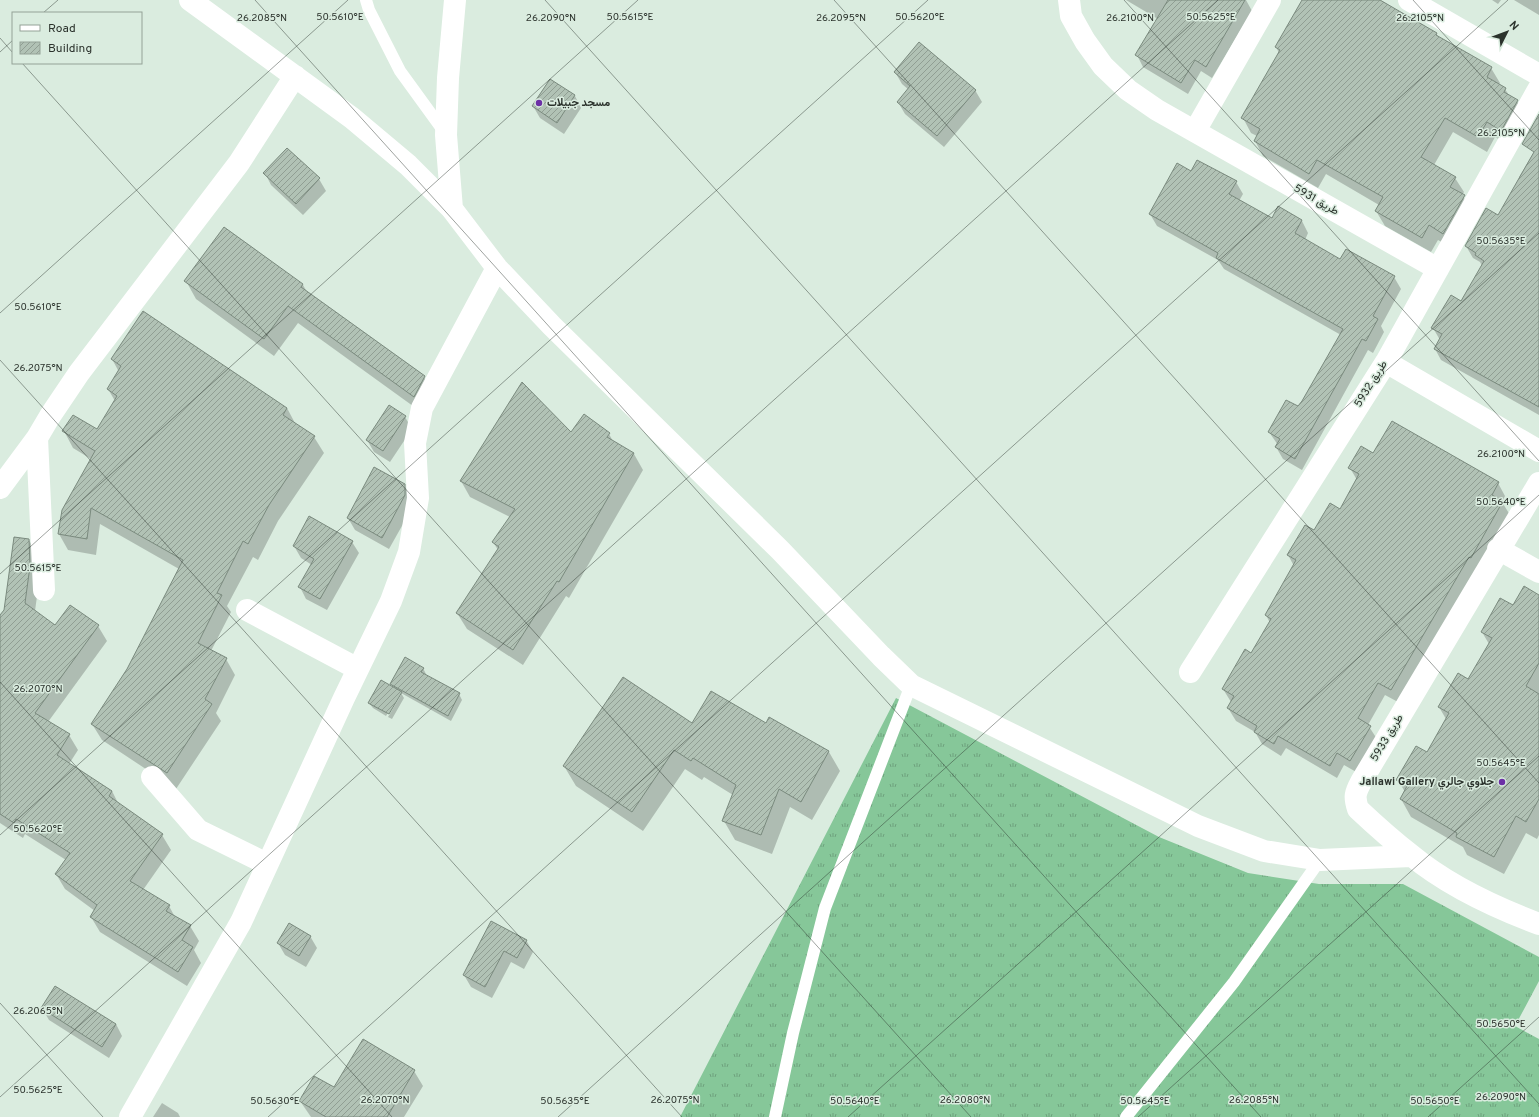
<svg xmlns="http://www.w3.org/2000/svg" width="1539" height="1117" font-family="Overpass,Vazirmatn,sans-serif">
  <style>
    .grass { fill: url(#grass-tufts) }
    .shadow { fill: #0003 }
    .building { fill: url(#building-hatch); stroke: #7a8a7e }
    .lines { fill: none; stroke-linecap: round; stroke-linejoin: round }
    .lane { stroke: #fff; stroke-width: 12 }
    .street { stroke: #fff; stroke-width: 22 }
    .ticks { fill: none; stroke: #2b322c; stroke-width: 1; stroke-opacity: 0.45 }
    .poi-dot { fill: #6c30a6; stroke: #daecdf; stroke-width: 1.5 }
    .labels { text-anchor: middle; dominant-baseline: central; stroke-width: 3; stroke-linejoin: round; paint-order: stroke }
    .poi-label { font-size: 11px; font-weight: bold; fill: #2b322c; stroke: #daecdf; text-anchor: start }
    .street-label { font-size: 11px; fill: #2b322c; stroke: #daecdf }
    .ticks-label { font-size: 10px; text-anchor: middle; fill: #2b322c; stroke: #daecdf; stroke-width: 3; stroke-linejoin: round; paint-order: stroke }
  </style>
  <defs>
    <pattern id="grass-tufts" width="24" height="20" patternUnits="userSpaceOnUse"><rect width="24" height="20" fill="#86c799"/><path d="M3 7l-1-3M5 7V3M7 7l1-3M15 17l-1-3M17 17v-4M19 17l1-3" fill="none" stroke="#6ea27d"/></pattern>
    <pattern id="building-hatch" width="6" height="6" patternUnits="userSpaceOnUse"><rect width="6" height="6" fill="#b1c2b5"/><path d="M-1 1l2-2M0 6l6-6M5 7l2-2" fill="none" stroke="#909e93"/></pattern>
  </defs>
  <rect width="100%" height="100%" fill="#daecdf"/>
  <path class="grass" d="M 896,698 L 1159,837 L 1248,873 L 1319,884 L 1403,884 L 1539,957 L 1539,981 L 1515,1026 L 1539,1039 L 1539,1117 L 680,1117 Z"/>
  <path class="shadow" d="M 1126,0 L 1246,0 L 1252,11 L 1212,78 L 1201,71 L 1188,94 L 1143,67 L 1137,55 L 1158,19 Z
    M 1303,0 L 1380,0 L 1436,33 L 1439,38 L 1491,68 L 1500,83 L 1498,85 L 1505,89 L 1510,97 L 1517,101 L 1526,116 L 1509,145 L 1495,137 L 1487,152 L 1453,132 L 1434,165 L 1455,178 L 1464,192 L 1462,195 L 1472,211 L 1452,248 L 1438,240 L 1431,252 L 1385,226 L 1376,211 L 1379,205 L 1326,174 L 1318,188 L 1263,156 L 1255,141 L 1257,136 L 1251,133 L 1243,118 L 1279,53 L 1276,47 Z
    M 1492,0 L 1501,0 L 1498,4 Z
    M 1514,0 L 1539,0 L 1539,15 Z
    M 895,72 L 975,90 L 982,102 L 944,147 L 905,114 L 898,102 L 909,90 L 902,84 Z
    M 550,80 L 575,96 L 581,108 L 564,134 L 540,118 L 533,106 Z
    M 1539,144 L 1539,415 L 1441,360 L 1435,349 L 1440,340 L 1433,328 L 1462,302 L 1482,266 L 1480,262 L 1473,258 L 1466,246 L 1498,216 L 1520,179 L 1519,177 Z
    M 287,149 L 319,179 L 326,191 L 303,215 L 271,185 L 265,173 Z
    M 1191,172 L 1236,182 L 1243,194 L 1239,201 L 1272,219 L 1278,207 L 1302,221 L 1308,233 L 1305,240 L 1340,260 L 1394,277 L 1401,289 L 1381,326 L 1384,332 L 1373,353 L 1368,350 L 1302,470 L 1283,459 L 1276,447 L 1278,445 L 1269,432 L 1298,408 L 1341,335 L 1224,269 L 1218,260 L 1157,226 L 1150,214 Z
    M 224,228 L 303,285 L 307,292 L 424,377 L 434,395 L 424,414 L 298,323 L 274,356 L 196,299 L 186,281 Z
    M 112,359 L 287,408 L 296,425 L 314,437 L 324,453 L 278,521 L 258,560 L 253,557 L 227,606 L 231,612 L 211,651 L 226,659 L 235,675 L 216,713 L 221,721 L 176,789 L 102,740 L 92,724 L 128,669 L 179,569 L 100,524 L 96,555 L 68,550 L 59,534 L 91,459 L 73,448 L 64,431 L 97,431 L 115,401 L 108,389 L 119,372 Z
    M 405,417 L 412,429 L 390,462 L 374,452 L 367,440 Z
    M 571,433 L 609,434 L 614,443 L 634,454 L 643,470 L 569,598 L 566,596 L 523,665 L 467,629 L 457,613 L 498,550 L 493,542 L 510,517 L 470,497 L 461,481 Z
    M 1374,455 L 1498,483 L 1505,496 L 1502,502 L 1510,515 L 1398,702 L 1385,695 L 1368,725 L 1377,739 L 1358,773 L 1344,765 L 1337,778 L 1286,748 L 1281,756 L 1262,744 L 1255,732 L 1236,721 L 1228,708 L 1231,702 L 1223,689 L 1251,654 L 1270,623 L 1266,615 L 1294,566 L 1288,555 L 1340,510 L 1357,480 L 1350,468 Z
    M 404,485 L 411,497 L 412,508 L 389,549 L 355,530 L 348,518 Z
    M 29,540 L 37,555 L 39,582 L 35,611 L 55,626 L 98,626 L 107,641 L 48,722 L 69,735 L 78,750 L 69,764 L 112,791 L 119,805 L 162,835 L 171,850 L 143,890 L 169,906 L 175,917 L 190,926 L 199,941 L 194,950 L 201,963 L 187,986 L 100,932 L 91,917 L 95,911 L 65,889 L 56,874 L 66,860 L 25,834 L 23,838 L 0,823 L 0,617 L 5,610 Z
    M 352,542 L 359,553 L 327,610 L 306,599 L 300,587 L 312,565 L 301,558 L 294,546 Z
    M 1539,596 L 1539,835 L 1537,839 L 1526,833 L 1504,874 L 1467,855 L 1463,847 L 1411,817 L 1401,799 L 1405,792 L 1398,780 L 1427,753 L 1446,719 L 1439,707 L 1469,680 L 1489,644 L 1482,632 L 1513,606 Z
    M 423,668 L 426,674 L 425,676 L 459,694 L 462,700 L 451,721 L 401,693 L 404,698 L 392,719 L 388,717 L 401,695 L 400,693 L 386,716 L 373,708 L 369,703 L 394,688 L 391,684 Z
    M 769,718 L 829,752 L 840,771 L 812,820 L 790,807 L 772,854 L 735,840 L 724,821 L 733,795 L 704,777 L 702,780 L 685,769 L 643,831 L 576,786 L 564,766 L 692,724 L 766,724 Z
    M 492,922 L 526,940 L 533,952 L 524,969 L 511,962 L 492,998 L 471,987 L 464,975 Z
    M 310,936 L 317,948 L 306,967 L 285,955 L 278,943 Z
    M 42,1008 L 116,1024 L 122,1036 L 109,1058 L 49,1020 Z
    M 414,1071 L 423,1086 L 404,1117 L 311,1117 L 300,1101 L 334,1089 Z
    M 162,1103 L 178,1113 L 180,1117 L 153,1117 Z"/>
  <path class="building" d="M 1168,0 L 1245,0 L 1206,67 L 1195,60 L 1181,83 L 1135,55 Z
    M 1302,0 L 1380,0 L 1437,33 L 1436,35 L 1492,67 L 1487,77 L 1506,88 L 1504,92 L 1518,100 L 1501,131 L 1487,122 L 1478,137 L 1445,118 L 1421,157 L 1456,177 L 1450,187 L 1465,195 L 1443,234 L 1429,225 L 1422,238 L 1375,211 L 1383,197 L 1317,160 L 1309,174 L 1254,141 L 1260,129 L 1241,118 L 1280,50 L 1275,47 Z
    M 919,42 L 976,90 L 937,136 L 897,102 L 910,86 L 894,72 Z
    M 550,79 L 575,95 L 557,123 L 532,106 Z
    M 1539,114 L 1539,407 L 1434,349 L 1442,334 L 1431,328 L 1451,295 L 1461,301 L 1484,261 L 1475,255 L 1476,253 L 1465,246 L 1486,208 L 1498,215 L 1534,152 L 1522,144 Z
    M 287,148 L 320,178 L 296,204 L 263,173 Z
    M 1197,160 L 1237,181 L 1229,194 L 1272,218 L 1278,206 L 1302,220 L 1295,233 L 1340,259 L 1346,249 L 1395,276 L 1373,316 L 1378,319 L 1366,341 L 1362,339 L 1295,459 L 1275,447 L 1280,439 L 1268,432 L 1286,400 L 1298,406 L 1302,401 L 1343,329 L 1216,258 L 1218,253 L 1149,214 L 1177,163 L 1191,171 Z
    M 224,227 L 303,284 L 301,287 L 425,376 L 414,397 L 288,306 L 264,339 L 184,281 Z
    M 143,311 L 287,408 L 283,415 L 315,436 L 269,505 L 248,544 L 243,541 L 217,593 L 222,595 L 198,643 L 227,658 L 205,699 L 212,704 L 167,773 L 91,724 L 127,669 L 183,560 L 91,508 L 87,539 L 58,534 L 62,510 L 95,451 L 62,431 L 73,415 L 97,429 L 117,396 L 107,389 L 121,366 L 111,359 Z
    M 522,382 L 571,432 L 584,414 L 610,433 L 607,437 L 634,453 L 559,582 L 557,581 L 513,650 L 456,613 L 499,547 L 492,542 L 515,509 L 460,481 Z
    M 389,405 L 406,416 L 383,451 L 366,440 Z
    M 1392,421 L 1499,482 L 1492,495 L 1503,501 L 1471,558 L 1469,557 L 1391,690 L 1378,683 L 1358,718 L 1371,726 L 1350,761 L 1337,753 L 1330,766 L 1278,736 L 1274,744 L 1254,732 L 1257,726 L 1227,708 L 1234,696 L 1222,689 L 1245,649 L 1251,653 L 1271,619 L 1265,615 L 1296,560 L 1287,555 L 1305,525 L 1314,530 L 1330,503 L 1340,509 L 1359,474 L 1348,468 L 1361,446 L 1373,453 Z
    M 374,467 L 405,484 L 405,495 L 382,538 L 347,518 Z
    M 309,516 L 353,541 L 320,599 L 298,587 L 314,559 L 293,546 Z
    M 14,537 L 29,539 L 30,566 L 25,603 L 55,625 L 70,605 L 99,625 L 35,713 L 70,734 L 57,755 L 112,791 L 109,796 L 163,834 L 130,881 L 170,905 L 166,911 L 191,925 L 182,940 L 193,947 L 178,972 L 90,917 L 97,905 L 55,874 L 70,853 L 16,819 L 14,823 L 0,814 L 0,615 L 4,610 Z
    M 1524,586 L 1539,595 L 1539,663 L 1526,686 L 1539,694 L 1539,799 L 1526,822 L 1516,816 L 1494,857 L 1456,837 L 1457,833 L 1400,799 L 1407,786 L 1396,780 L 1416,746 L 1427,752 L 1449,713 L 1438,707 L 1458,673 L 1468,679 L 1492,638 L 1481,632 L 1500,598 L 1513,605 Z
    M 405,657 L 424,668 L 421,672 L 460,693 L 448,716 L 390,684 Z
    M 623,677 L 692,723 L 711,691 L 766,723 L 769,717 L 829,751 L 801,802 L 779,789 L 761,835 L 722,821 L 736,785 L 693,758 L 691,761 L 674,750 L 632,812 L 563,766 Z
    M 381,680 L 402,692 L 389,714 L 368,703 Z
    M 491,921 L 527,940 L 517,958 L 504,951 L 485,987 L 463,975 Z
    M 289,923 L 311,936 L 299,956 L 277,943 Z
    M 55,986 L 116,1024 L 102,1047 L 41,1008 Z
    M 363,1039 L 415,1070 L 387,1117 L 326,1117 L 299,1101 L 314,1076 L 334,1087 Z"/>
  <g class="lines">
    <path class="lane" d="M 366,0 L 369,10 L 400,71 L 445,133
      M 775,1117 L 793,1033 L 825,908 L 911,685
      M 1126,1117 L 1234,982 L 1320,860"/>
    <path class="street" d="M 190,0 L 352,118 L 408,165 L 452,209 L 497,268 L 552,326 L 780,550 L 881,656 L 911,685 L 1198,826 L 1264,851 L 1320,860 L 1411,856
      M 1069,0 L 1071,16 L 1085,41 L 1103,66 L 1128,90 L 1157,110 L 1438,269
      M 1409,0 L 1539,75
      M 1195,131 L 1270,0
      M 452,209 L 446,135 L 448,78 L 455,0
      M 1386,362 L 1539,451
      M 1539,483 L 1361,782 C 1355,793 1354,797 1358,809 C 1375,825 1393,841 1411,855 C 1448,886 1494,907 1539,924
      M 0,488 L 37,438
      M 1498,549 L 1539,572
      M 44,590 L 37,438 L 50,416 L 79,373 L 239,163 L 295,76
      M 247,610 L 358,669
      M 1190,672 L 1386,362 L 1539,88
      M 152,777 L 198,830 L 267,864
      M 130,1117 L 241,922 L 344,698 L 391,601 L 409,552 L 418,498 L 415,443 L 422,408 L 497,268"/>
  </g>
  <path class="ticks" d="M 255,0 L 1261,1117M 545,0 L 1539,1104M 834,0 L 1539,783M 1124,0 L 1539,461M 1413,0 L 1539,140M 43,13 L 58,0M 0,38 L 13,53M 0,52 L 13,40M 22,63 L 971,1117M 0,313 L 348,0M 0,360 L 682,1117M 0,574 L 638,0M 0,682 L 392,1117M 0,835 L 928,0M 0,1003 L 103,1117M 0,1097 L 1218,0M 268,1117 L 1508,0M 558,1117 L 1539,233M 848,1117 L 1539,495M 1138,1117 L 1539,756M 1428,1117 L 1539,1017"/>
  <g class="poi-dot">
    <circle cx="539" cy="103" r="4"/>
    <circle cx="1502" cy="782" r="4"/>
  </g>
  <g class="labels">
    <g class="poi-label">
      <text x="547" y="103">مسجد جبيلات</text>
      <text x="1494" y="782" text-anchor="end">Jallawi Gallery جلاوي جالري</text>
    </g>
    <g class="street-label">
      <text transform="translate(1316 200) rotate(30)">طريق 5931</text>
      <text transform="translate(1371 384) rotate(-58)">طريق 5932</text>
      <text transform="translate(1387 738) rotate(-59)">طريق 5933</text>
    </g>
  </g>
  <g class="ticks-label">
    <text x="340" y="20">50.5610°E</text>
    <text x="920" y="20">50.5620°E</text>
    <text x="630" y="20">50.5615°E</text>
    <text x="1211" y="20">50.5625°E</text>
    <text x="262" y="21">26.2085°N</text>
    <text x="551" y="21">26.2090°N</text>
    <text x="841" y="21">26.2095°N</text>
    <text x="1130" y="21">26.2100°N</text>
    <text x="1420" y="21">26.2105°N</text>
    <text x="1501" y="136">26.2105°N</text>
    <text x="1501" y="244">50.5635°E</text>
    <text x="38" y="310">50.5610°E</text>
    <text x="38" y="371">26.2075°N</text>
    <text x="1501" y="457">26.2100°N</text>
    <text x="1501" y="505">50.5640°E</text>
    <text x="38" y="571">50.5615°E</text>
    <text x="38" y="692">26.2070°N</text>
    <text x="1501" y="766">50.5645°E</text>
    <text x="38" y="832">50.5620°E</text>
    <text x="38" y="1014">26.2065°N</text>
    <text x="1501" y="1027">50.5650°E</text>
    <text x="38" y="1093">50.5625°E</text>
    <text x="1501" y="1100">26.2090°N</text>
    <text x="385" y="1103">26.2070°N</text>
    <text x="675" y="1103">26.2075°N</text>
    <text x="965" y="1103">26.2080°N</text>
    <text x="1254" y="1103">26.2085°N</text>
    <text x="275" y="1104">50.5630°E</text>
    <text x="565" y="1104">50.5635°E</text>
    <text x="855" y="1104">50.5640°E</text>
    <text x="1145" y="1104">50.5645°E</text>
    <text x="1435" y="1104">50.5650°E</text>
  </g>
  <rect x="12" y="12" width="130" height="52" fill="#daecdf" stroke="#94a297"/>
  <rect x="20" y="25" width="20" height="6" fill="#ffffff" stroke="#94a297"/>
  <text x="48" y="32" font-size="12" fill="#2b322c">Road</text>
  <rect x="20" y="42" width="20" height="12" fill="url(#building-hatch)" stroke="#94a297"/>
  <text x="48" y="52" font-size="12" fill="#2b322c">Building</text>
  <g transform="translate(1507 32) rotate(48)" stroke="#daecdf" stroke-width="3" paint-order="stroke">
  <path d="M0-3L7 15L0 10L-7 15Z" fill="#2b322c"/>
  <text y="-6" font-size="11" font-weight="bold" text-anchor="middle" fill="#2b322c">N</text>
  </g>
</svg>
